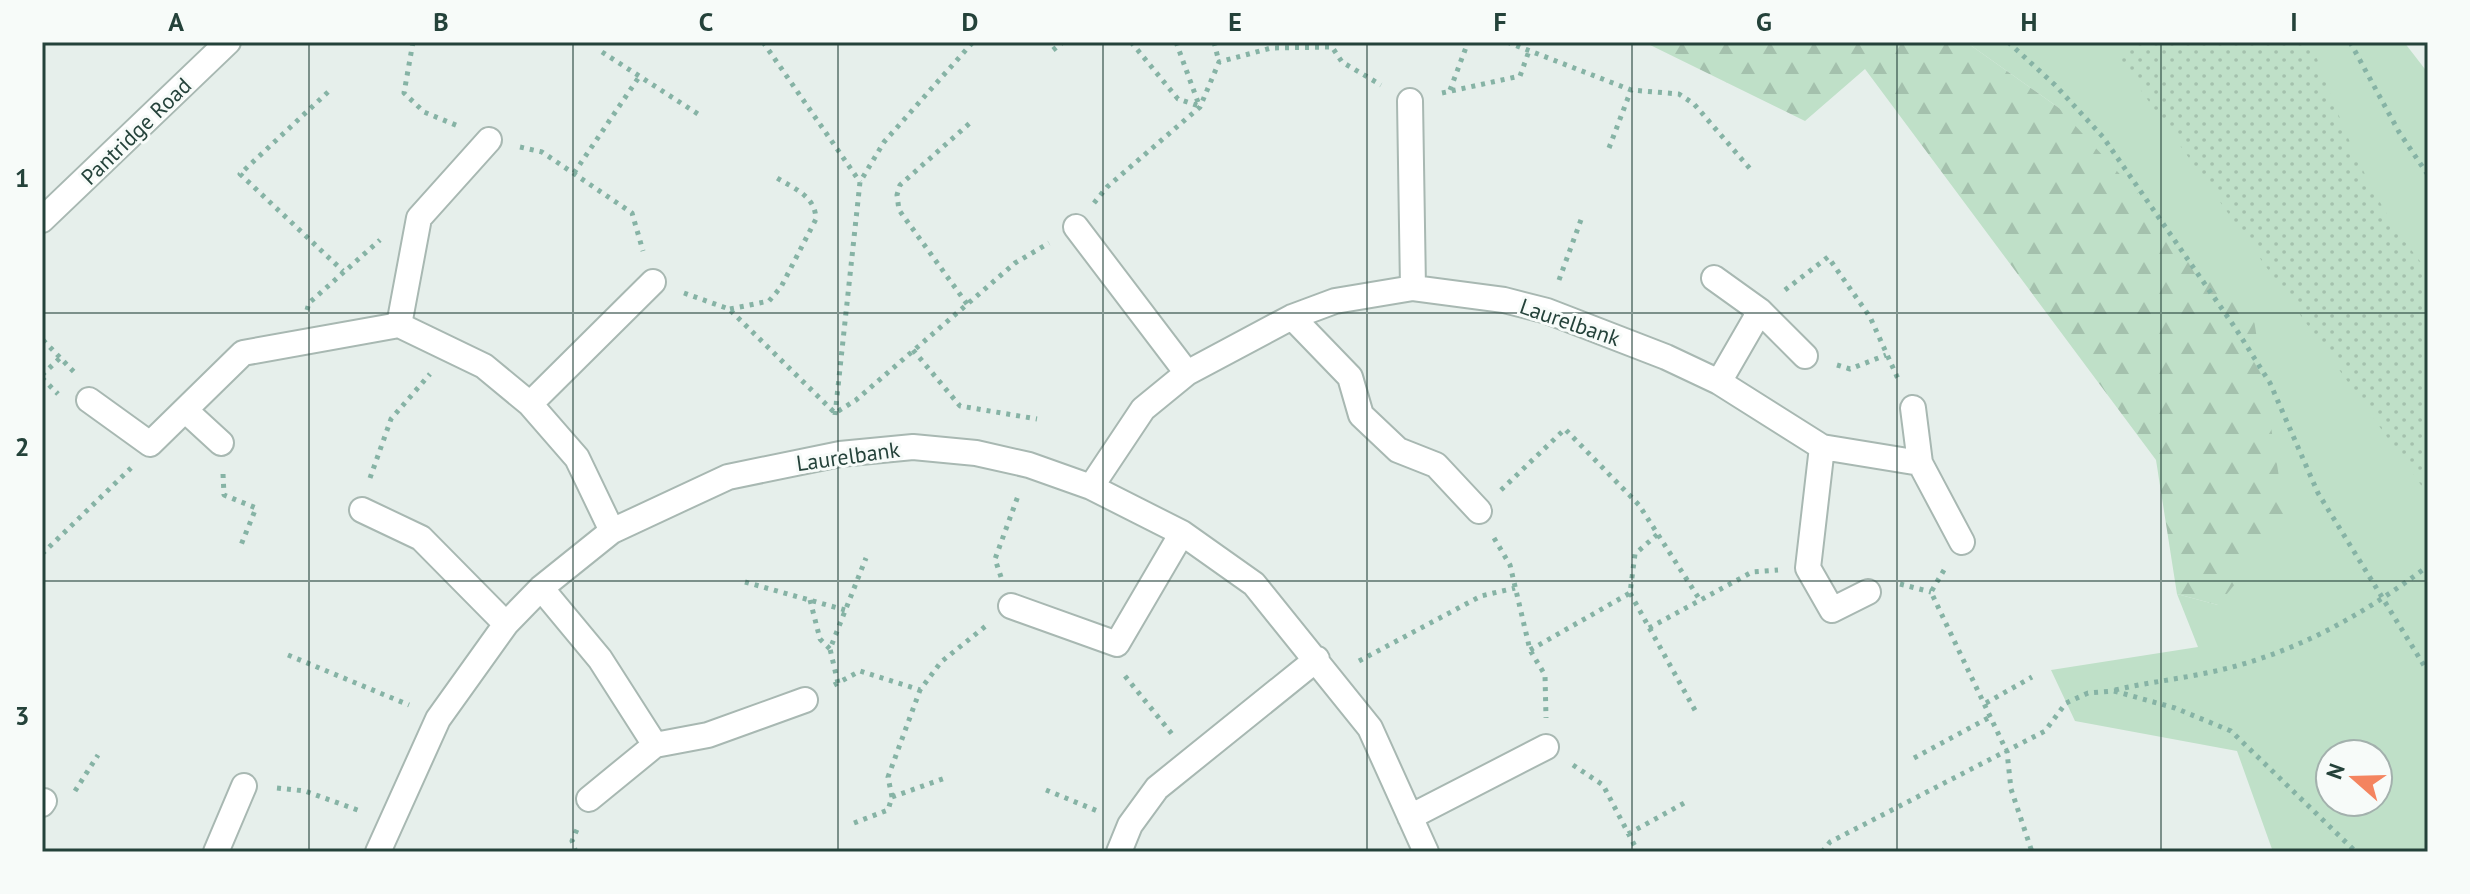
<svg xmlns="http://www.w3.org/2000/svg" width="2470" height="894" font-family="'PT Sans',sans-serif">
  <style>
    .green { fill: #bfe0c8; fill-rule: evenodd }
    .forest { fill: url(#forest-firs) }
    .park { fill: url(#park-dots) }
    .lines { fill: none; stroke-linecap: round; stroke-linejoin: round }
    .minor-casing { stroke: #a8b8b2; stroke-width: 28 }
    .tertiary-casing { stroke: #a8b8b2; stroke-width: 28 }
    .path { stroke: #86b3a5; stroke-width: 5; stroke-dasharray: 4 6; stroke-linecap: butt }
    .minor { stroke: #fff; stroke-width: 24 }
    .tertiary { stroke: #fff; stroke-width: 24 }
    .grid { fill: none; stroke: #24423a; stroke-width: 2; stroke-opacity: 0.55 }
    .labels { text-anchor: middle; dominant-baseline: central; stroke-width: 6; stroke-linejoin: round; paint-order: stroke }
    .street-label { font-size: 22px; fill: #24423a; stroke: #f7fbf9 }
    .neatline { fill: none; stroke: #24423a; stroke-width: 3 }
    .grid-label { font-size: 26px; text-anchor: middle; font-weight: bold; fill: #24423a }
  </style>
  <defs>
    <pattern id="forest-firs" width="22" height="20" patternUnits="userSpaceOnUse" patternTransform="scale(2)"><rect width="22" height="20" fill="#bfe0c8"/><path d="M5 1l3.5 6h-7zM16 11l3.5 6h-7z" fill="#a4c1ad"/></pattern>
    <pattern id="park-dots" width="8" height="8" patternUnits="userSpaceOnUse" patternTransform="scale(2)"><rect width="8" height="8" fill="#bfe0c8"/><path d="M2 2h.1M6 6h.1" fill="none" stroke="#a4c1ad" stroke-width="1.8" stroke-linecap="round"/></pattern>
  </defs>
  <rect width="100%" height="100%" fill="#e6efeb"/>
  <path class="green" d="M 1966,42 L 2404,42 L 2428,73 L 2428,852 L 2273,852 L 2237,751 L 2075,721 L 2051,670 L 2198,647 L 2177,594 L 2218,605 L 2059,108 ZM 2330,754 L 2378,754 L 2378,802 L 2330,802 Z"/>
  <path class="forest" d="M 1644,42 L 1966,42 L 2059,108 L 2254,320 L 2286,521 L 2218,605 L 2177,594 L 2156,460 L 1865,69 L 1805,121 Z"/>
  <path class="park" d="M 2137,42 L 2311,42 C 2341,124 2370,203 2428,271 L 2428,495 L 2118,58 Z"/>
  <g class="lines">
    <g class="minor-casing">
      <path id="minor" d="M 1410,101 L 1413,288
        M 1076,227 L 1187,373
        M 1714,278 L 1760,311 L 1805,356
        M 1292,317 L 1350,377 L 1361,415 L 1398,450 L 1436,465 L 1479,511
        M 399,325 L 419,218 L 489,140
        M 1719,382 L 1760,311
        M 89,400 L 150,444 L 243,353 L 399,325 L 484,366 L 530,404 L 577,458 L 612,531
        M 530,404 L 653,282
        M 1913,408 L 1920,463 L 1962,542
        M 185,410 L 221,443
        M 1822,447 L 1808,568 L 1832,610 L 1868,592
        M 1091,487 L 1143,409 L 1187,373 L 1292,317 L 1335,301 L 1413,288 L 1504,300 L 1547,311 L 1666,357 L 1719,382 L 1822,447 L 1920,463
        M 362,510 L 421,538 L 506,624
        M 541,588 L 600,659 L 655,745 L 708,735 L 805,700
        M 1011,606 L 1117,644 L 1182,533
        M 589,799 L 655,745
        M 42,804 L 44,801
        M 1410,817 L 1546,747
        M 216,852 L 244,786
        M 378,852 L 438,719 L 506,624 L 541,588 L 612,531 L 728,477 L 840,454 L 913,447 L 976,453 L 1029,465 L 1091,487 L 1182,533 L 1254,584 L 1370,728 L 1426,852
        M 1119,852 L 1130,825 L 1157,788 L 1317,659"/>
    </g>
    <g class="tertiary-casing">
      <path id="tertiary" d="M 42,220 L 228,42"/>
    </g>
    <path class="path" d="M 413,42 L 404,93 L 424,112 L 458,126
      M 763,42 L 860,182
      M 1131,42 L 1178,99 L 1199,106
      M 1176,42 L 1199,105
      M 1214,42 L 1219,62
      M 1507,42 L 1631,90 L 1679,94 L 1694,104 L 1752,171
      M 2008,42 L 2055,85 L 2103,137 L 2236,329 L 2270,383 L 2318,493 L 2428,672
      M 2350,42 L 2399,132 L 2428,175
      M 1053,50 L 1063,42
      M 602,52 L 698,114
      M 1450,90 L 1468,42
      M 328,92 L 240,174 L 343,271
      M 1442,93 L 1520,76 L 1529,51
      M 520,147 L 542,152 L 632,213 L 643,251
      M 1609,148 L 1631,90
      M 574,173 L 639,77
      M 1094,203 L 1107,187 L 1200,107 L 1219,62 L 1271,48 L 1332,47 L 1342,62 L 1381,85
      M 1559,280 L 1582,217
      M 1785,290 L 1828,257 L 1870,317 L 1899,381
      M 684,293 L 729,309 L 835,413 L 856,400 L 1015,263 L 1049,243
      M 967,304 L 899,210 L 897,195 L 900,185 L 971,122
      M 730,309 L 769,301 L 781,287 L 816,219 C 815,196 795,189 777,178
      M 307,310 L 309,303 L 380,240
      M 43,340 L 74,372
      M 913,350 L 960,406 L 1037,419
      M 1837,365 L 1850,369 L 1886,355
      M 42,375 L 60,358
      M 42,378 L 58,394
      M 835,415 L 860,182 L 884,142 L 973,42
      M 223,474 L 224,495 L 256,508 L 241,545
      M 370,478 L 391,419 L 430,374
      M 1501,490 L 1565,429 L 1639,505 L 1700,600
      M 1494,538 L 1510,565 L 1530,650 L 1545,675 L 1546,718
      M 42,554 L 131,468
      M 1944,570 L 1931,592 L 2007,752 L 2011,789 L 2032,852
      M 1001,577 L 995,559 L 1018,496
      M 745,582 L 845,610
      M 1900,584 L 1931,592
      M 1630,593 L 1696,712
      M 810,600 L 820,639 L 830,649
      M 1649,628 L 1752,572 L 1778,570
      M 1530,650 L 1630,593 L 1635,554 L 1659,533
      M 288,655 L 409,705
      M 1359,661 L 1481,596 L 1515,588
      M 1125,676 L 1172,734
      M 838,683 L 830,649 L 866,558
      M 834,685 L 860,671 L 920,690 L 941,662 L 987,625
      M 2115,690 C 2144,683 2172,680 2201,674 C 2287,658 2359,618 2428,566
      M 1986,703 L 2032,677
      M 1914,758 L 1992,716
      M 1573,765 L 1603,785 L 1638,852
      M 277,788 L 305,791 L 363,812
      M 1046,790 L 1100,812
      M 75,791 L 98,755
      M 892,797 L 948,777
      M 854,823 L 888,810 L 892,797 L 888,777 L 920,690
      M 1628,834 L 1686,802
      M 576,852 L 572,841 L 578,827
      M 1822,852 L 1830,842 L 2045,731 L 2066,703 L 2088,693 L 2114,691 L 2175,708 L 2231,731 L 2356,852"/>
    <use href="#minor" class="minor"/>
    <use href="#tertiary" class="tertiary"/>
  </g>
  <path class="grid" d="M 309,42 L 309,852M 573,42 L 573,852M 838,42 L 838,852M 1103,42 L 1103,852M 1367,42 L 1367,852M 1632,42 L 1632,852M 1897,42 L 1897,852M 2161,42 L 2161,852M 42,313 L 2428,313M 42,581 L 2428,581"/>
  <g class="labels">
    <g class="street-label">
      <text transform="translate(136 131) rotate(-44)">Pantridge Road</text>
      <text transform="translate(1570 322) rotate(19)">Laurelbank</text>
      <text transform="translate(848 456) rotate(-8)">Laurelbank</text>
    </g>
  </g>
  <rect width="2470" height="894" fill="none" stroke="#f7fbf9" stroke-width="88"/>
  <g transform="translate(2354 778) rotate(290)"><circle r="38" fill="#f7fbf9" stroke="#a3b1ad" stroke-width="2"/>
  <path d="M0-6L14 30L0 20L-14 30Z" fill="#f4845f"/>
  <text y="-12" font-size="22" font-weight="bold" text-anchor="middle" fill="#24423a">N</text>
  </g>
  <rect x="44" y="44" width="2382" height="806" class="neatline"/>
  <g class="grid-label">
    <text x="176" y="31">A</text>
    <text x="441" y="31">B</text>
    <text x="706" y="31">C</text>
    <text x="970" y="31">D</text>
    <text x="1235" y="31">E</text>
    <text x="1500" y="31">F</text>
    <text x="1764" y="31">G</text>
    <text x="2029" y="31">H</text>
    <text x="2294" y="31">I</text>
    <text x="22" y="187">1</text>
    <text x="22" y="456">2</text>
    <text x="22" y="725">3</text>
  </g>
</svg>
